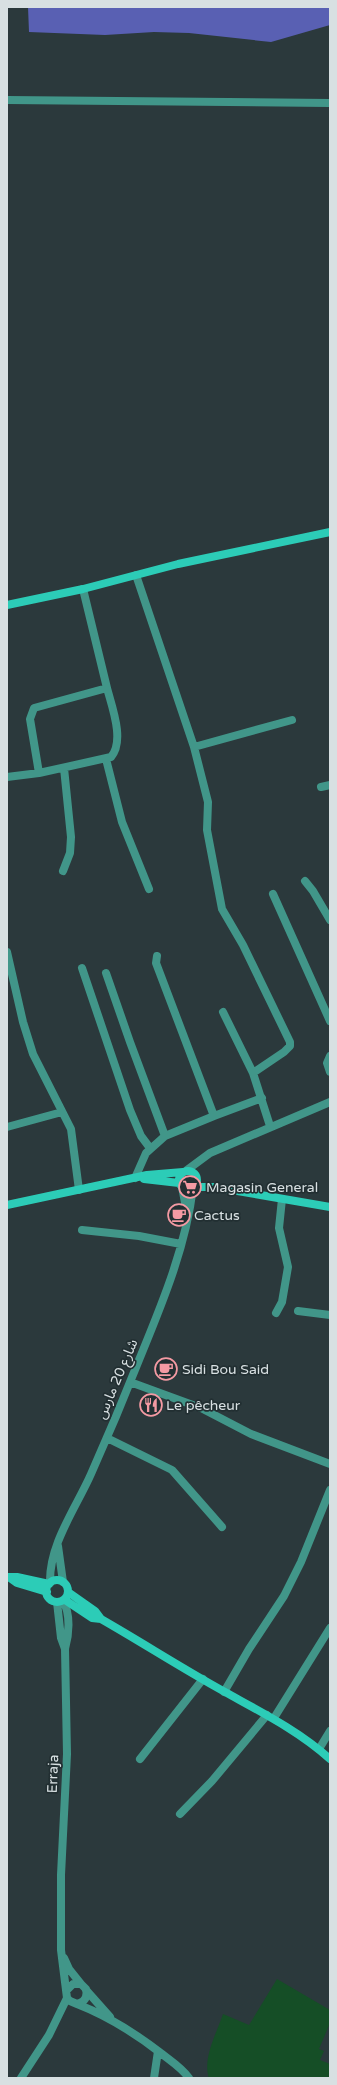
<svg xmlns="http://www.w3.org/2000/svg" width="337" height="2085" font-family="'Varela Round','Noto Sans Arabic',sans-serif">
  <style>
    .green { fill: #154e26 }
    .water { fill: #5960b3 }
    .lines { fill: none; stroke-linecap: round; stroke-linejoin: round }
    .street { stroke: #419689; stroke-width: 8 }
    .secondary { stroke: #2cccb7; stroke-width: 8 }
    .labels { text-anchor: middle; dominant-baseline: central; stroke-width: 3.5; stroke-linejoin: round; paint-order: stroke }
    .poi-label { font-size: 14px; fill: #d8e0e2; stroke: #222f32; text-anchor: start }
    .street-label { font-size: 14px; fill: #d8e0e2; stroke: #222f32 }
  </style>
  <rect width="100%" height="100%" fill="#2b393c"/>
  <path class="green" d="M 277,1979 L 330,2010 L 330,2023 L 319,2049 L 324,2051 L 320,2060 L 330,2064 L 330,2078 L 209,2078 C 202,2059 217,2032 223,2014 L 249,2025 Z"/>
  <path class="water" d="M 28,7 L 330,7 L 330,25 L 271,42 L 189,33 L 154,32 L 105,35 L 29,32 Z"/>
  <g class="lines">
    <path class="street" d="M 7,100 L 330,103
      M 136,575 L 194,747
      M 83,589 L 107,688
      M 106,759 L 122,822 L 149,889
      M 7,777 L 39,773 L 111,757 C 125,741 112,707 107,688 L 34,708 L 30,719 L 39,773
      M 321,787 L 330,785
      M 63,871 L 70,853 L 71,837 L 64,768
      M 305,881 L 313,891 L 330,920
      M 273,894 L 330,1021
      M 7,952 L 23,1022 L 33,1054 L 71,1129 L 79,1190
      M 157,956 L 156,963 L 214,1116 L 262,1098
      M 82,968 L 130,1110 L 141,1136 L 150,1148
      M 106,973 L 130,1042 L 165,1136 L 214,1116
      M 223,1012 L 253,1073
      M 330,1056 L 327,1063 L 330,1072
      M 270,1126 L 253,1073 L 284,1052 L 290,1046 L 290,1042 L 243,945 L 222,909 L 207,830 L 208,802 L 194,747 L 292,720
      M 7,1127 L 62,1112
      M 187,1170 L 210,1153 L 330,1102
      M 135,1178 L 146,1153 L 165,1136
      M 182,1187 L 187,1213
      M 82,1230 L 139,1236 L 181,1244
      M 298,1311 L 330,1315
      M 276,1313 L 282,1302 L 288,1267 L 279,1228 L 282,1199
      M 130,1382 L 201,1408 L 251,1434 L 330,1464
      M 107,1438 L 172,1470 L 222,1527
      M 58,1546 L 63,1582
      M 50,1583 C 49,1544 76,1508 91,1474 C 108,1436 124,1398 139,1360 C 162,1304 186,1247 193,1187
      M 63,1601 C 71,1614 69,1635 65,1649 L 67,1754 L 61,1875 L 61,1950 L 67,1998 L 70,2001 L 77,2004 C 85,2002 88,1997 86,1989 L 81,1984 L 73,1984 L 67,1990
      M 57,1602 L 61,1638 L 65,1649
      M 224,1692 L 249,1649 L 284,1596 L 301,1562 L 330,1490
      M 274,1718 L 330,1628
      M 319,1749 L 330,1731
      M 140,1759 L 203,1679
      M 180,1814 L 212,1781 L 267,1715
      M 64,1958 L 69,1969 L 81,1984
      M 86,1990 L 110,2017
      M 77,2004 C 108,2016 135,2033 162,2054 C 171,2061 182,2068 189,2078
      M 21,2078 L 49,2035 L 67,1998
      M 154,2078 L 158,2051"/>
    <path class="secondary" d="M 7,605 L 83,589 L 178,564 L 330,532
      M179 1180a9 9 0 1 1 18 0a9 9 0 1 1-18 0Z
      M 144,1179 L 179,1183
      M 193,1187 L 214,1187 L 330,1207
      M 7,1205 L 147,1175 L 183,1172
      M 7,1577 L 17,1577 L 49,1584
      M 10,1578 L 17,1583 L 47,1592
      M46 1591a11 11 0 1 1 22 0a11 11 0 1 1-22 0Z
      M 68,1592 L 95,1611 L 101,1619 C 143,1643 183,1669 225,1692 C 261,1712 299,1731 330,1759
      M 65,1600 L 92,1618 L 101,1619"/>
  </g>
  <defs>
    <g id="supermarket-ring" transform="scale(1.15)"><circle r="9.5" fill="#222f32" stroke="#f49aa3" stroke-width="1.5"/><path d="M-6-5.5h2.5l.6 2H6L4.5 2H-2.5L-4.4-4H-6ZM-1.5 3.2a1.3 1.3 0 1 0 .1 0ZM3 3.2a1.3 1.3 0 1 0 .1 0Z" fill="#f49aa3"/></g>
    <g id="cafe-ring" transform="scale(1.15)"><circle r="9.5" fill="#222f32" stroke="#f49aa3" stroke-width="1.5"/><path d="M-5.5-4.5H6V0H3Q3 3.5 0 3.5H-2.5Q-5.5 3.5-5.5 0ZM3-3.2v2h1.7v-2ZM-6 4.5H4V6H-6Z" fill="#f49aa3"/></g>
    <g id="restaurant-ring" transform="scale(1.15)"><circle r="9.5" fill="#222f32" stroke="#f49aa3" stroke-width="1.5"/><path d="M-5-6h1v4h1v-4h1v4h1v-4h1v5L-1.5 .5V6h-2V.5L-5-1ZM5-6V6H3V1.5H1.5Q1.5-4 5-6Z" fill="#f49aa3"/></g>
  </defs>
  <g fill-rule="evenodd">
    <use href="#supermarket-ring" x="190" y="1187"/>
    <use href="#cafe-ring" x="179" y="1215"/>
    <use href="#cafe-ring" x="166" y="1369"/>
    <use href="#restaurant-ring" x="151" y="1405"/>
  </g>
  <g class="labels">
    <g class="poi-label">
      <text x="206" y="1187">Magasin General</text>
      <text x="194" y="1215">Cactus</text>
      <text x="182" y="1369">Sidi Bou Said</text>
      <text x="166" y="1405">Le pêcheur</text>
    </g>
    <g class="street-label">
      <text transform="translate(117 1379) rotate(-67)">شارع 20 مارس</text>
      <text transform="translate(53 1774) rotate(-88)">Erraja</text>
    </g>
  </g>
  <rect width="337" height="2085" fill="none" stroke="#d8e0e2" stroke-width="16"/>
</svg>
